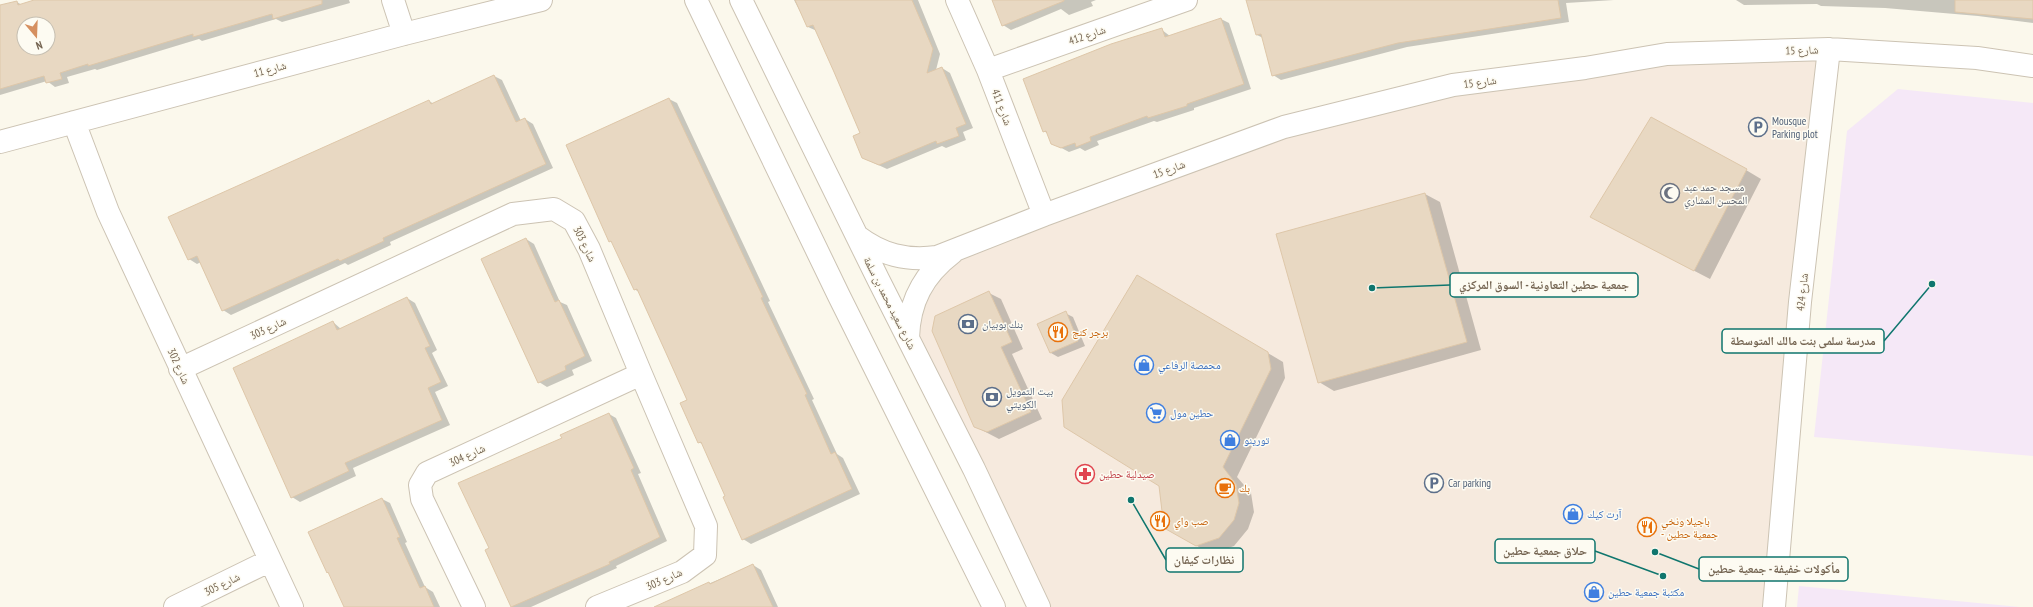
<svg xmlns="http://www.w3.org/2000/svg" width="2033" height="607" font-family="'PT Sans Narrow','Noto Naskh Arabic',sans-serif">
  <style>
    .commercial { fill: #f6eade }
    .education { fill: #f5e8f7 }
    .shadow { fill: #0003; fill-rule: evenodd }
    .building { fill: #e8d8c2; stroke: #dec7a9; fill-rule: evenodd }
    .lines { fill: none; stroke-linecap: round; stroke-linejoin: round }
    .minor-casing { stroke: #ccc3b3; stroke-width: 24 }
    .minor { stroke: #fff; stroke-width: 22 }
    .labels { text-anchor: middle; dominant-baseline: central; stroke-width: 3; stroke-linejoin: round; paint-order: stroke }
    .street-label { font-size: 11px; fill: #746451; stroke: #fdfbf2 }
    .service-label { font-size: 11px; fill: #4e5e75; stroke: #fdfbf2; text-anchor: start }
    .worship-label { font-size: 11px; fill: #5b616d; stroke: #fdfbf2; text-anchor: start }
    .food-label { font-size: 11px; fill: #c56008; stroke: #fdfbf2; text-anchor: start }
    .shop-label { font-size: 11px; fill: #366cbe; stroke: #fdfbf2; text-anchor: start }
    .health-label { font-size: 11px; fill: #be3a42; stroke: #fdfbf2; text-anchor: start }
    .leader { fill: none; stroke: #0f766e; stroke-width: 1.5 }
    .callout-dot { fill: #0f766e; stroke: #fdfbf2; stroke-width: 1.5 }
    .callout { fill: #fdfbf2; stroke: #0f766e; stroke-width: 1.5 }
    .callout-label { font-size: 12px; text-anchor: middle; font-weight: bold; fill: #746451 }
  </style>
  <rect width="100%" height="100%" fill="#fbf8ec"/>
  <path class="commercial" d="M 1829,49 L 1775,607 L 1049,607 L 921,342 L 916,327 L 926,286 L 958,260 L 1237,152 L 1453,85 Z"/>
  <path class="education" d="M 1898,89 L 2033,103 L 2033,456 L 1814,437 L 1847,131 Z
    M 1799,586 L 2020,607 L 1797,607 Z"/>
  <path class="shadow" d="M 37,0 L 349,0 L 350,3 L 282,22 L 276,19 L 202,41 L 199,39 L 97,70 L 95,69 L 67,77 L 69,83 L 55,87 L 47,81 L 0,95 L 0,7 L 17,2 L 22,5 ZM 24,24 L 48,24 L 48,48 L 24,48 Z
    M 794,0 L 918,0 L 940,54 L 936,70 L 942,68 L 950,73 L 973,128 L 963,132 L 966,140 L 946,148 L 942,146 L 887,169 L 863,158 L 861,134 L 817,31 L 808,27 Z
    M 993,0 L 1096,0 L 1091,2 L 1093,6 L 1069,15 L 1061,9 L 1011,30 L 1003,25 Z
    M 1255,0 L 1614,0 L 1566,3 L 1569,22 L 1407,47 L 1281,80 L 1273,75 L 1263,38 L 1257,35 Z
    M 1736,0 L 2033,0 L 2033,23 L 1978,16 L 1885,8 L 1821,6 L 1817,4 L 1744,5 Z
    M 1221,19 L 1229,23 L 1251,89 L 1194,108 L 1194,110 L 1157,122 L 1154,121 L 1097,141 L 1099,145 L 1085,151 L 1080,148 L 1069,152 L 1052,143 L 1048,134 L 1044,131 L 1162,30 L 1170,36 Z
    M 494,76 L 502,80 L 521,121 L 525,119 L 533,124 L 553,168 L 390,242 L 391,245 L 348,265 L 345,263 L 231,315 L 223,310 L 201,262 L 197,264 L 189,259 L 429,101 L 434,104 Z
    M 669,99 L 677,103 L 770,301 L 768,302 L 814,399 L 812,400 L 837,454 L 843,458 L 860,494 L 751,544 L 743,539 L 726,496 L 703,445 L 699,442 L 688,401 L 639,292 L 634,289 L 613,243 L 610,241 Z
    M 1746,170 L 1761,179 L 1710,279 L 1606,225 Z
    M 1425,194 L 1440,202 L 1481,350 L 1334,391 L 1319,382 L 1278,235 Z
    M 526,239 L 534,244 L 560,302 L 567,305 L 592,361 L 572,370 L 574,375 L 547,387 L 539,382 Z
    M 1137,276 L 1283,362 L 1285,378 L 1237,477 L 1251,493 L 1254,512 L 1248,529 L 1234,546 L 1211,554 L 1164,527 Z
    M 989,293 L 1001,299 L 1023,349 L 1012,354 L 1042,419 L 999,439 L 974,426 Z
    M 407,298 L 415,303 L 437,350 L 432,353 L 448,386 L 435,392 L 450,425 L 353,468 L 356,476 L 300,502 L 292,497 L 333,322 L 341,329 Z
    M 1065,313 L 1073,317 L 1085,346 L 1058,357 L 1051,353 Z
    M 609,414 L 616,418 L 641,473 L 638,474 L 667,541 L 616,566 L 617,568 L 531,607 L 512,607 L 486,551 L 490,549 L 563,439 Z
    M 382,499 L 390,503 L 407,542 L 405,543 L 425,587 L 433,592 L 440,607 L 345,607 L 330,573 L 328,572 Z
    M 753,565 L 761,570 L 778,607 L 664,607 L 675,598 Z"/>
  <path class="building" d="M 34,0 L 322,0 L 322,4 L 273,19 L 272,14 L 193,37 L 193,34 L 88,66 L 88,64 L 60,73 L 62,79 L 46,83 L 44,76 L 0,89 L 0,5 L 17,1 L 18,5 ZM 24,24 L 48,24 L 48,48 L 24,48 Z
    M 795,0 L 912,0 L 933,49 L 927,73 L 942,67 L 966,124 L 956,128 L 959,136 L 937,144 L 936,141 L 879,165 L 862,158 L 853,136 L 860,133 L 834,72 L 813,25 L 807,27 Z
    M 992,0 L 1064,0 L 1064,1 L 1002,26 Z
    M 1246,0 L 1558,0 L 1561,18 L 1398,43 L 1272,76 L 1261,34 L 1256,35 Z
    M 1955,0 L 2033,0 L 2033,19 L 1955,12 Z
    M 1221,18 L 1244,84 L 1187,104 L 1187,106 L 1148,118 L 1147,116 L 1090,137 L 1091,141 L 1076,147 L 1075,143 L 1061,148 L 1051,144 L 1046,131 L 1043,132 L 1023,79 L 1111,44 L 1162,28 L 1165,37 Z
    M 494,75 L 516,122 L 525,118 L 546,164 L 383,238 L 384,241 L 340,261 L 338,259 L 222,311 L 197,256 L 188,260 L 168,217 L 429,100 L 431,104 Z
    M 669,98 L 763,297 L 761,298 L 807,394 L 805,395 L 831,454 L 835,452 L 852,489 L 742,540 L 723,497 L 725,496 L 701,442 L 698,443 L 680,403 L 687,400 L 666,353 L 637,289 L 634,290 L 611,241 L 609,242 L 566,145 Z
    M 1651,117 L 1747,169 L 1694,271 L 1590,217 Z
    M 1425,193 L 1467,342 L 1318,383 L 1276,234 Z
    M 526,238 L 555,302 L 559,300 L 585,356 L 565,366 L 566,370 L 538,383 L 481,259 Z
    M 1137,275 L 1268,352 L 1271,369 L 1223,467 L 1236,484 L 1239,503 L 1234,520 L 1219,538 L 1196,546 L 1164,528 L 1159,486 L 1064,427 L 1062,400 Z
    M 989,291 L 1012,342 L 1001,347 L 1031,412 L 987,432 L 974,427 L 932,331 L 935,316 Z
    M 407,297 L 430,346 L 425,348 L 441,382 L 428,388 L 442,420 L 345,463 L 349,471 L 291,498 L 233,368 L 333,321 L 337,330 Z
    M 1066,311 L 1078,341 L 1050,353 L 1037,324 Z
    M 609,413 L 634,468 L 631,470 L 660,537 L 609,562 L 610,564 L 511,607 L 485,550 L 489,548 L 458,483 L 562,438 L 560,435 Z
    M 382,498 L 400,537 L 397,538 L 420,588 L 425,586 L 434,607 L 344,607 L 328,572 L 327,573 L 308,532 Z
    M 753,564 L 773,607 L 654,607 L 709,582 L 710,584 Z"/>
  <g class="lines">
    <g class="minor-casing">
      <path id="minor" d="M 393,0 L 404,34
        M 696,0 L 839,296 L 994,607
        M 741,0 L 878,279 L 974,469 L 1039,607
        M 957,0 L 988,70 L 1044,215
        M 988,70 L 1186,0
        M 74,122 L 108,212 L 292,607
        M 0,142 L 404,34 L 541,0
        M 857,236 C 882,255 906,261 937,257 L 1044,215 L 1284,127 L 1453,85 L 1585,68 L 1667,54 L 1829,49 L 1977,58 L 2033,66
        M 908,338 C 909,302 923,275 952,253
        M 180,369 L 513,214 L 554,209 L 574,221 L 589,249 L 641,374 L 706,526 L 705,555 L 682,572 L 597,607
        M 175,607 L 269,561
        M 474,607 L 422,499 L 420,485 L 427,473 L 641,374
        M 1774,607 L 1800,302 L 1829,49"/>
    </g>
    <use href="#minor" class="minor"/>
  </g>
  <defs>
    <g id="parking-ring" transform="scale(1)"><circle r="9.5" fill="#fdfbf2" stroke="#5c6f8a" stroke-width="1.5"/><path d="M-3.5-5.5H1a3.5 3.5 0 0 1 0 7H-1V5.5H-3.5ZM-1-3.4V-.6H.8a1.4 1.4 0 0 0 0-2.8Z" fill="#5c6f8a"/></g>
    <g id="mosque-ring" transform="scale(1)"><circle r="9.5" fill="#fdfbf2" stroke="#6b7280" stroke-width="1.5"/><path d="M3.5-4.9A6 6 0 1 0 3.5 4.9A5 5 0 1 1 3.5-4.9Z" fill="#6b7280"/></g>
    <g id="bank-ring" transform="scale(1)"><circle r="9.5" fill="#fdfbf2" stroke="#5c6f8a" stroke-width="1.5"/><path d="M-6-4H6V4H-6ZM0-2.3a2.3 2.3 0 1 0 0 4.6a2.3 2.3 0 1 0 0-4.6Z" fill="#5c6f8a"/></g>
    <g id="restaurant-ring" transform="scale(1)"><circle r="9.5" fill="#fdfbf2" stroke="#e8710a" stroke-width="1.5"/><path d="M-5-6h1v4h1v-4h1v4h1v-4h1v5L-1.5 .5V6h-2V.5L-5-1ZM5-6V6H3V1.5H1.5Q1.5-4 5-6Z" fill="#e8710a"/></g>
    <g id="shop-ring" transform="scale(1)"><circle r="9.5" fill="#fdfbf2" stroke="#3f7fe0" stroke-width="1.5"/><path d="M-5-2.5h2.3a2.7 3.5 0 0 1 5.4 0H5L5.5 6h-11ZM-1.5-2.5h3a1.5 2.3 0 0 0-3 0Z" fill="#3f7fe0"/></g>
    <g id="supermarket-ring" transform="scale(1)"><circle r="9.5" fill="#fdfbf2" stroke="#3f7fe0" stroke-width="1.5"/><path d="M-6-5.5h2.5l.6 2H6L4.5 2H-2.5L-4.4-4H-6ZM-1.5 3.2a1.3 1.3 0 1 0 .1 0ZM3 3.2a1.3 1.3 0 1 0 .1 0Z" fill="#3f7fe0"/></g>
    <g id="pharmacy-ring" transform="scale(1)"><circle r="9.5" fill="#fdfbf2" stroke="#e0444e" stroke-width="1.5"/><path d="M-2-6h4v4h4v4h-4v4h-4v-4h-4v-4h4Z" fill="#e0444e"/></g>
    <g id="cafe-ring" transform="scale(1)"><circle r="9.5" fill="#fdfbf2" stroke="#e8710a" stroke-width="1.5"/><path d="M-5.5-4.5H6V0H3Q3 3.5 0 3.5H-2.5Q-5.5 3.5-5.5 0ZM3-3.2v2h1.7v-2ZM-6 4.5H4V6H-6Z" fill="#e8710a"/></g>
  </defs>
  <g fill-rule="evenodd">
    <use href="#parking-ring" x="1758" y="127"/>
    <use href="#mosque-ring" x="1670" y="193"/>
    <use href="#bank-ring" x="968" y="324"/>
    <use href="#restaurant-ring" x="1058" y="332"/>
    <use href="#shop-ring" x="1144" y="365"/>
    <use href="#bank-ring" x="992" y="397"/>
    <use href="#supermarket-ring" x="1156" y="413"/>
    <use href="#shop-ring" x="1230" y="440"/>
    <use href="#pharmacy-ring" x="1085" y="474"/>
    <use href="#parking-ring" x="1434" y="483"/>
    <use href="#cafe-ring" x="1225" y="488"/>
    <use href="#shop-ring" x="1573" y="514"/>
    <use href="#restaurant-ring" x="1160" y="521"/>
    <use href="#restaurant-ring" x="1647" y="527"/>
    <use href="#shop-ring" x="1594" y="592"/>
  </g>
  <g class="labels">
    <g class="street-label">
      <text transform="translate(1087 35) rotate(-19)">شارع 412</text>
      <text transform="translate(1802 50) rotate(-2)">شارع 15</text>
      <text transform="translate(270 69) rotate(-15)">شارع 11</text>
      <text transform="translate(1480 82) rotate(-7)">شارع 15</text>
      <text transform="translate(1002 107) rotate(69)">شارع 411</text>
      <text transform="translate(1169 169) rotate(-20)">شارع 15</text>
      <text transform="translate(585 244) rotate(64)">شارع 303</text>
      <text transform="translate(1802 292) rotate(-84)">شارع 424</text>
      <text transform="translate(890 303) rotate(63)">شارع سعيد محمد بن سلمة</text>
      <text transform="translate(268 328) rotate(-25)">شارع 303</text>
      <text transform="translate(179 366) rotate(65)">شارع 302</text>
      <text transform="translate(467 455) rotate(-25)">شارع 304</text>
      <text transform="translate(664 579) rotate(-24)">شارع 303</text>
      <text transform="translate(222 584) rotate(-26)">شارع 305</text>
    </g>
    <g class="service-label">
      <text x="1772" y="121">Mousque<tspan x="1772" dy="13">Parking plot</tspan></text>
      <text x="982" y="324">بنك بوبيان</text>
      <text x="1006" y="391">بيت التمويل<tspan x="1006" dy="13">الكويتي</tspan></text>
      <text x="1448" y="483">Car parking</text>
    </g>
    <g class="worship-label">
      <text x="1684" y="187">مسجد حمد عبد<tspan x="1684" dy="13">المحسن المشاري</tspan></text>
    </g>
    <g class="food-label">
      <text x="1072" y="332">برجر كنج</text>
      <text x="1239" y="488">بك</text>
      <text x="1174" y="521">صب واي</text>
      <text x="1661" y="521">باجيلا ونخي<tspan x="1661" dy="13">- جمعية حطين</tspan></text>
    </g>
    <g class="shop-label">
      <text x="1158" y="365">محمصة الرفاعي</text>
      <text x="1170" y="413">حطين مول</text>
      <text x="1244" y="440">تورينو</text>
      <text x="1587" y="514">آرت كيك</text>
      <text x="1608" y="592">مكتبة جمعية حطين</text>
    </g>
    <g class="health-label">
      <text x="1099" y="474">صيدلية حطين</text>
    </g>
  </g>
  <path class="leader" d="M1372 288L1450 285M1932 284L1884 341M1663 576L1595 551M1131 500L1166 560M1655 552L1699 569"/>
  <g class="callout-dot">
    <circle cx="1372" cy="288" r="4"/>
    <circle cx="1932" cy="284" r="4"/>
    <circle cx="1663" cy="576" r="4"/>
    <circle cx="1131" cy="500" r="4"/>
    <circle cx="1655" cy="552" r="4"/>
  </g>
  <g class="callout">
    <rect x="1450" y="273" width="188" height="24" rx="4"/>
    <rect x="1722" y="329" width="162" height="24" rx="4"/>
    <rect x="1495" y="539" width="100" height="24" rx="4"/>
    <rect x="1166" y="548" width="77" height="24" rx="4"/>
    <rect x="1699" y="557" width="149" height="24" rx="4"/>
  </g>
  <g class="callout-label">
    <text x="1544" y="289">جمعية حطين التعاونية - السوق المركزي</text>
    <text x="1803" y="345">مدرسة سلمى بنت مالك المتوسطة</text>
    <text x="1545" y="555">حلاق جمعية حطين</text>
    <text x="1204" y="564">نظارات كيفان</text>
    <text x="1774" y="573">مأكولات خفيفة - جمعية حطين</text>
  </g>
  <g transform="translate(36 36) rotate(161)"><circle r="19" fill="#fdfbf2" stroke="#c6bfb2"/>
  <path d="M0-3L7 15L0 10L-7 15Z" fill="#d69060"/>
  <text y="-6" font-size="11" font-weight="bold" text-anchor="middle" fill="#746451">N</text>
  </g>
</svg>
